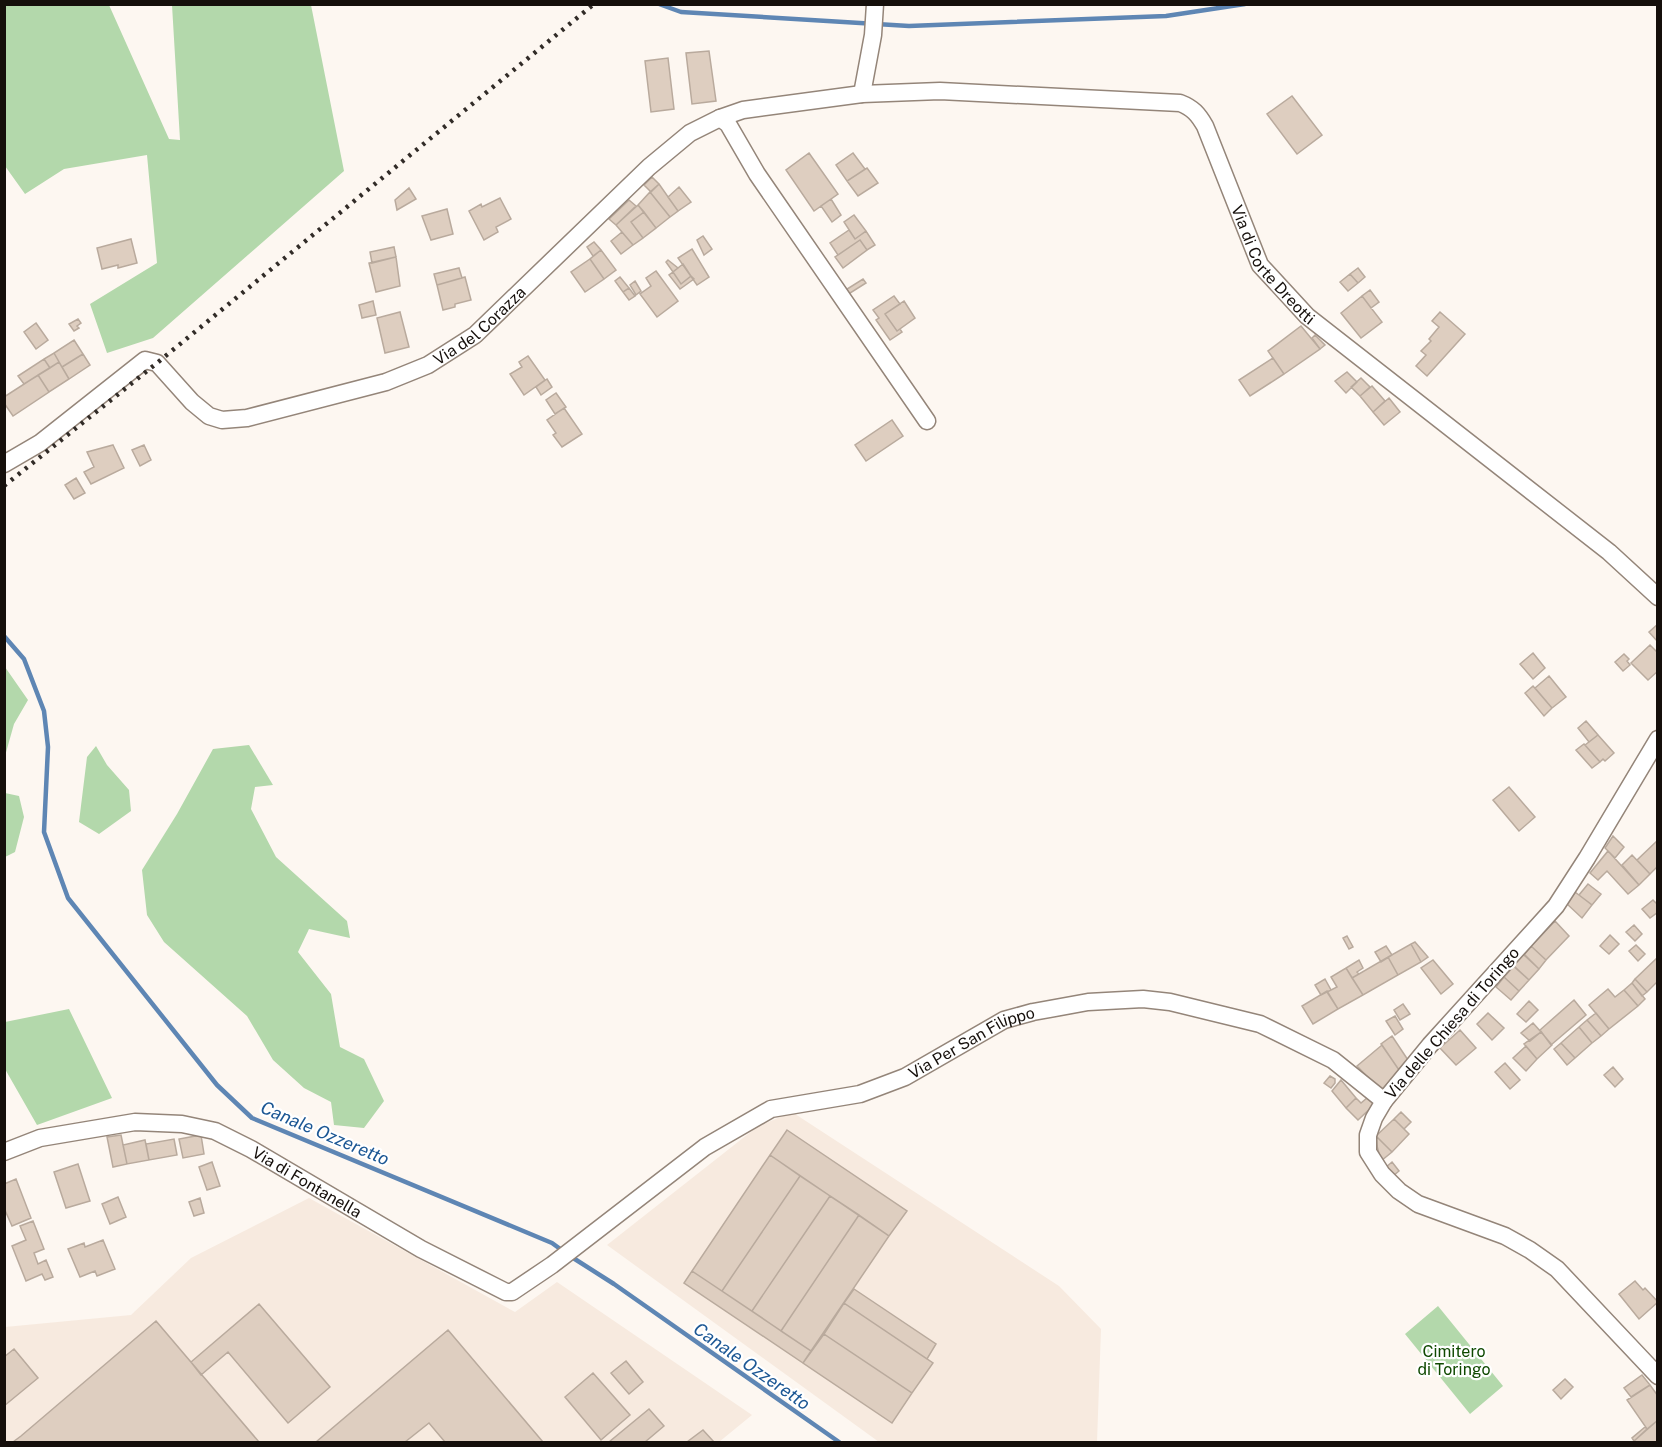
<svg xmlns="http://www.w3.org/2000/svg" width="1662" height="1447" font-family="'Public Sans',sans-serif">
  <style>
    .built { fill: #f7eadf }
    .green { fill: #b3d8ab }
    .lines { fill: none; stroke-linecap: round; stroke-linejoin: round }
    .stream { stroke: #5e86b4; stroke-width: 4.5 }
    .building { fill: #decec0; stroke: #b9aa9d; stroke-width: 1.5 }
    .street-casing { stroke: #948579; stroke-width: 19 }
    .street { stroke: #fff; stroke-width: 16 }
    .rail { stroke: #312b27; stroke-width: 4.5; stroke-dasharray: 3 6; stroke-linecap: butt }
    .labels { text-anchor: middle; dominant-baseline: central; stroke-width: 4.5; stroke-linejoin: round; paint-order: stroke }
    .street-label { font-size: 16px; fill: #150f0b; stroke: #fff }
    .park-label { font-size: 16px; fill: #0f4900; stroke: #fff }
    .water-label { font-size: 18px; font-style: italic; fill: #1c5794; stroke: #fff }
  </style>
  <rect width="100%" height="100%" fill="#fdf7f1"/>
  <path class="built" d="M 792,1112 L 1059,1286 L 1101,1329 L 1097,1442 L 879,1442 L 607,1245 L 757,1127 Z
    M 309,1198 L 515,1312 L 557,1282 L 752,1415 L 719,1442 L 5,1442 L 5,1327 L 131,1315 L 191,1258 Z"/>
  <path class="green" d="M 4,5 L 109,5 L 169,139 L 180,140 L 172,5 L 311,5 L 344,171 L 153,338 L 107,353 L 90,304 L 157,263 L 147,155 L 64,169 L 25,194 L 5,166 Z
    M 5,667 L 28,700 L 14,724 L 5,756 Z
    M 249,745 L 273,785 L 255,787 L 251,809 L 276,857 L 347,921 L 350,938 L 309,929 L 298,952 L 331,994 L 340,1047 L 364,1059 L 384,1101 L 364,1128 L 334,1125 L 331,1102 L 304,1088 L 273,1060 L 247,1016 L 164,942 L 147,915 L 142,870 L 177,814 L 213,749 Z
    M 96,746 L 107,765 L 129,790 L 131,811 L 99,834 L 79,822 L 87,757 Z
    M 5,793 L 19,796 L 24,817 L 15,852 L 5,857 Z
    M 69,1009 L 112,1098 L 37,1125 L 5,1069 L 5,1022 Z
    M 1438,1306 L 1503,1386 L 1470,1414 L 1405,1334 Z"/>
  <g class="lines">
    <path class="stream" d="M 659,4 L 681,12 L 909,26 L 1166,16 L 1245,4
      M 4,636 L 24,659 L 44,711 L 48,747 L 44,832 L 68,898 L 217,1085 L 252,1118 L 552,1243 L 563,1251
      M 570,1256 L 614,1284 L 839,1442"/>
  </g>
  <path class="building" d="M 709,51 L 716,101 L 692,104 L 686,53 Z
    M 668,58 L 674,109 L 651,112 L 645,61 Z
    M 1292,96 L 1322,135 L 1297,154 L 1267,114 Z
    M 809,153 L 838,194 L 814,211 L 786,170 Z
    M 853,153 L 865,169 L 847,181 L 836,165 Z
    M 867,168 L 878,183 L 858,196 L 847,181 Z
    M 652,177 L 659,184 L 651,192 L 644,185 Z
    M 659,184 L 678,211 L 670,217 L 650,192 Z
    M 679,187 L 691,202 L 678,211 L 668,197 Z
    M 409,188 L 416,199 L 397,210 L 395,200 Z
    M 650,192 L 670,217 L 656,228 L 638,205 Z
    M 500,198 L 511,219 L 496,227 L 498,232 L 484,240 L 469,211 L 481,204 L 482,207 Z
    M 831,199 L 841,215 L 832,222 L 821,206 Z
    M 629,200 L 636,206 L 616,225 L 609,219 Z
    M 638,205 L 644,212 L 631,222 L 643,238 L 633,245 L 616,225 Z
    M 447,209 L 453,234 L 431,240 L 422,216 Z
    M 644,212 L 656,228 L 643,238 L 631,222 Z
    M 854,215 L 866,231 L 855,239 L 844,222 Z
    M 849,230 L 855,239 L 866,231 L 875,245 L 867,250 L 860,240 L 838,255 L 830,243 Z
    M 622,232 L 633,245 L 621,254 L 611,241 Z
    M 703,236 L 712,249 L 704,255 L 697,240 Z
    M 131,239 L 137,263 L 118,268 L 118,265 L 102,269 L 97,248 Z
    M 860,240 L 867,250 L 843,268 L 835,257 Z
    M 594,242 L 601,250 L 593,256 L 587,247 Z
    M 394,247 L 396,257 L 372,263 L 370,252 Z
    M 692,249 L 709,277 L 697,285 L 678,258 Z
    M 601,250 L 616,270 L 604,279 L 590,259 Z
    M 396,257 L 400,286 L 376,292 L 369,263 Z
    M 590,259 L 604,279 L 585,292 L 571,272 Z
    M 668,260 L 678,268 L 673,272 L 666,262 Z
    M 683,264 L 691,276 L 681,284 L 673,272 Z
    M 459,268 L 462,278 L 437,285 L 434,274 Z
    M 1358,268 L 1365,277 L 1358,283 L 1350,274 Z
    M 656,271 L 678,301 L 657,317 L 640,294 L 651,286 L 646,278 Z
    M 673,272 L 681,284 L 691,276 L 694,279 L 680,289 L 669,275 Z
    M 1350,274 L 1358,283 L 1348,291 L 1340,282 Z
    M 465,277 L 471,300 L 455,304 L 455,307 L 443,310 L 437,285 Z
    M 620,277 L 629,288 L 623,292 L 615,281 Z
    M 863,279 L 866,283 L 847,295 L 844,291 Z
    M 635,281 L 641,291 L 636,295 L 630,285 Z
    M 629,288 L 635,296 L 629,300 L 623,292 Z
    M 1370,290 L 1379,302 L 1371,308 L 1362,296 Z
    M 894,296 L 900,304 L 885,314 L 897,331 L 900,329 L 902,332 L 890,340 L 876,320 L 879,318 L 873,310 Z
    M 1362,296 L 1382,322 L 1361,338 L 1341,313 Z
    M 373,301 L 376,315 L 362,318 L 359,305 Z
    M 904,301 L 915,318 L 897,331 L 885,314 Z
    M 400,312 L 409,347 L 385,353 L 377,318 Z
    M 1440,312 L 1465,334 L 1427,376 L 1416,366 L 1426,355 L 1421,351 L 1431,341 L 1429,339 L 1439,327 L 1432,321 Z
    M 78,319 L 81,323 L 77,326 L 79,328 L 74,331 L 69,324 Z
    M 36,323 L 48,340 L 36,349 L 24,332 Z
    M 1301,326 L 1320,349 L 1284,374 L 1268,351 Z
    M 1315,335 L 1325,345 L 1320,349 L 1312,338 Z
    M 74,340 L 83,354 L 62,367 L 54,353 Z
    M 54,353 L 59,362 L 50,368 L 44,359 Z
    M 83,354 L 90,365 L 69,379 L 62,367 Z
    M 528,356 L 545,380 L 524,395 L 510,374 L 522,367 L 519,362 Z
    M 1273,358 L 1284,374 L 1250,396 L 1239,380 Z
    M 44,359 L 50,368 L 24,384 L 18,376 Z
    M 59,362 L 69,379 L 49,392 L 38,375 Z
    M 1347,372 L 1357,382 L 1346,393 L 1335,381 Z
    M 38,375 L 49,392 L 13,416 L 4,403 L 4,397 Z
    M 1361,378 L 1370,387 L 1360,396 L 1351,387 Z
    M 547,379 L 552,387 L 541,395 L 536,387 Z
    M 1372,386 L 1385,401 L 1373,412 L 1360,396 Z
    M 556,393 L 566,407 L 555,414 L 546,400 Z
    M 1389,398 L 1400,412 L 1384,425 L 1373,412 Z
    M 564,408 L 582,434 L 562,447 L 553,435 L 556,433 L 547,420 Z
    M 892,420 L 903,436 L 866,461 L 855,445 Z
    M 113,445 L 124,468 L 91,484 L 84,472 L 94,467 L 87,452 Z
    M 144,445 L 151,460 L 140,466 L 132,450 Z
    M 76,478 L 85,493 L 74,499 L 65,485 Z
    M 1658,624 L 1658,642 L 1649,632 Z
    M 1650,645 L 1658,653 L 1658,671 L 1648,680 L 1631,663 Z
    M 1533,653 L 1545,668 L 1533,679 L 1520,664 Z
    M 1624,654 L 1629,659 L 1627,661 L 1630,665 L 1623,671 L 1615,662 Z
    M 1549,676 L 1566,697 L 1552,708 L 1535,688 Z
    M 1533,686 L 1552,708 L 1544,716 L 1525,693 Z
    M 1586,721 L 1598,735 L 1589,742 L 1578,728 Z
    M 1598,735 L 1614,753 L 1605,761 L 1603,759 L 1600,762 L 1585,745 Z
    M 1584,744 L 1600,762 L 1592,768 L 1576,750 Z
    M 1509,787 L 1535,817 L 1519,831 L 1493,800 Z
    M 1613,836 L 1624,847 L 1615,858 L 1605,848 Z
    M 1658,840 L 1658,866 L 1650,874 L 1637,860 Z
    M 1608,851 L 1639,885 L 1628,894 L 1607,871 L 1598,880 L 1590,873 Z
    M 1632,855 L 1650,874 L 1639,885 L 1622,865 Z
    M 1588,884 L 1601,894 L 1592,905 L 1579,895 Z
    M 1575,892 L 1592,905 L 1582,918 L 1567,904 Z
    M 1653,900 L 1658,905 L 1658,912 L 1650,918 L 1642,909 Z
    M 1555,921 L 1569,936 L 1546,960 L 1531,946 Z
    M 1634,925 L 1642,934 L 1635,941 L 1626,932 Z
    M 1610,935 L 1619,944 L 1609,954 L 1600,946 Z
    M 1347,936 L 1353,947 L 1349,949 L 1343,938 Z
    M 1415,942 L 1428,957 L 1421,962 L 1411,944 Z
    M 1411,944 L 1421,962 L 1398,975 L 1388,957 Z
    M 1636,945 L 1645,954 L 1638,961 L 1629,951 Z
    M 1386,946 L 1392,955 L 1381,962 L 1375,952 Z
    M 1531,946 L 1546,960 L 1539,969 L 1524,955 Z
    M 1522,952 L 1539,969 L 1529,980 L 1511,964 Z
    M 1388,957 L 1398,975 L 1363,995 L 1352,978 Z
    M 1658,957 L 1658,981 L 1647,992 L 1635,979 Z
    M 1359,960 L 1363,968 L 1357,972 L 1359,974 L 1352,978 L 1346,968 Z
    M 1433,960 L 1453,984 L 1441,994 L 1421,968 Z
    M 1514,966 L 1529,980 L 1519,991 L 1504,977 Z
    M 1346,968 L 1363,995 L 1338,1009 L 1327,992 L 1337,987 L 1331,977 Z
    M 1504,977 L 1519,991 L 1511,1000 L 1496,987 Z
    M 1325,979 L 1331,990 L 1321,995 L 1315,985 Z
    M 1635,979 L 1647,992 L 1642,996 L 1632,983 Z
    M 1632,983 L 1645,999 L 1638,1006 L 1624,990 Z
    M 1608,989 L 1615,997 L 1624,990 L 1638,1006 L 1609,1029 L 1589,1005 Z
    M 1327,991 L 1338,1009 L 1313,1024 L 1302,1006 Z
    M 1574,1000 L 1586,1015 L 1551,1045 L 1540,1030 Z
    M 1529,1001 L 1538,1010 L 1526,1022 L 1517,1014 Z
    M 1403,1004 L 1410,1014 L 1400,1020 L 1394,1010 Z
    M 1488,1013 L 1504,1028 L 1492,1040 L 1477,1024 Z
    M 1596,1013 L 1609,1029 L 1601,1036 L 1587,1020 Z
    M 1395,1016 L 1403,1029 L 1395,1035 L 1386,1021 Z
    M 1587,1020 L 1601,1036 L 1592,1043 L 1579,1027 Z
    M 1533,1023 L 1541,1032 L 1530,1041 L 1521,1033 Z
    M 1579,1027 L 1592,1043 L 1575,1058 L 1561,1043 Z
    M 1460,1030 L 1476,1048 L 1456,1065 L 1440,1048 Z
    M 1541,1032 L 1552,1045 L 1537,1059 L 1524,1044 Z
    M 1392,1036 L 1408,1060 L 1399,1070 L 1381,1044 Z
    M 1561,1043 L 1575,1058 L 1567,1065 L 1554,1049 Z
    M 1382,1045 L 1399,1070 L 1381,1091 L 1357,1066 Z
    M 1526,1046 L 1537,1059 L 1526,1071 L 1513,1058 Z
    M 1505,1063 L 1520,1080 L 1510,1089 L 1495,1072 Z
    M 1613,1067 L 1623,1079 L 1615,1087 L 1604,1075 Z
    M 1330,1076 L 1335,1079 L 1335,1083 L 1331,1088 L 1324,1083 Z
    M 1341,1080 L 1356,1098 L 1346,1108 L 1332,1091 Z
    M 1356,1098 L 1361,1103 L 1367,1098 L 1375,1104 L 1358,1120 L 1346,1108 Z
    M 1401,1112 L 1411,1122 L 1404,1129 L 1394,1119 Z
    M 1394,1119 L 1409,1134 L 1392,1152 L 1376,1136 Z
    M 787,1130 L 907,1211 L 889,1236 L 770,1155 Z
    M 121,1135 L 127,1164 L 113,1167 L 107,1137 Z
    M 201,1135 L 204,1154 L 183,1158 L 179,1139 Z
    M 1376,1136 L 1392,1152 L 1381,1161 L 1377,1146 Z
    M 174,1139 L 177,1155 L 149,1160 L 146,1144 Z
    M 145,1140 L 149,1160 L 127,1164 L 123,1145 Z
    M 770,1155 L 800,1176 L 722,1291 L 692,1271 Z
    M 212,1162 L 220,1186 L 207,1190 L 199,1167 Z
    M 1392,1162 L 1399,1171 L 1393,1176 L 1385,1168 Z
    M 78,1164 L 90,1201 L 66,1208 L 54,1172 Z
    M 800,1176 L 830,1196 L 752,1311 L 722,1291 Z
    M 16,1179 L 31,1218 L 12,1226 L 4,1208 L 4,1184 Z
    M 830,1196 L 859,1215 L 781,1331 L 752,1311 Z
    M 118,1197 L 126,1217 L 110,1224 L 102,1204 Z
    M 200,1198 L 204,1213 L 194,1216 L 189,1202 Z
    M 859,1215 L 889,1236 L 811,1351 L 781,1331 Z
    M 33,1221 L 44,1249 L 34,1253 L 38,1264 L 46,1260 L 53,1277 L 45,1280 L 42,1274 L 26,1281 L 12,1246 L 26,1240 L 20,1226 Z
    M 103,1240 L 115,1269 L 97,1276 L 95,1271 L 80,1277 L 68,1249 L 84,1243 L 85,1247 Z
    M 692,1271 L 811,1351 L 803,1363 L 684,1283 Z
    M 1635,1281 L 1643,1290 L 1645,1288 L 1658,1302 L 1639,1319 L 1619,1294 Z
    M 854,1289 L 936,1344 L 927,1359 L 844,1303 Z
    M 844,1303 L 933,1363 L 912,1393 L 824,1334 Z
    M 259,1304 L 330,1387 L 288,1423 L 228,1352 L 201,1375 L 191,1362 Z
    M 156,1321 L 259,1442 L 13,1442 L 21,1436 Z
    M 448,1330 L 543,1442 L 445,1442 L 429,1423 L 405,1442 L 316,1442 Z
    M 824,1334 L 912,1393 L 892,1423 L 803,1363 Z
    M 14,1349 L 38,1378 L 4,1406 L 4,1357 Z
    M 626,1361 L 643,1382 L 629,1394 L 611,1373 Z
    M 593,1373 L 630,1415 L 601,1440 L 565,1397 Z
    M 1642,1375 L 1650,1385 L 1631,1397 L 1624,1388 Z
    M 1565,1379 L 1573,1387 L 1561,1399 L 1553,1390 Z
    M 1650,1385 L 1658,1396 L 1658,1420 L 1647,1429 L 1627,1400 Z
    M 649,1409 L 664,1426 L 645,1442 L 609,1442 Z
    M 1658,1420 L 1658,1442 L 1633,1442 Z
    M 1645,1427 L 1647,1429 L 1634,1441 L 1632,1438 Z
    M 703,1430 L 714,1442 L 687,1442 Z"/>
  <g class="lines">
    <g class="street-casing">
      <g id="street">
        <path d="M 862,94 L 873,35 L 875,4"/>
        <path d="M 720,118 L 728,124 L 757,174 L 927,421"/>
        <path id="s1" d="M 4,464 L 40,443 L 145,360 L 157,363 L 192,402 L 209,416 L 222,420 L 247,418 L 386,382 L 428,365 L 475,335 L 649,167 L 690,133 L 720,118 L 743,110 L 862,94 L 940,91 L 1180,103 C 1193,108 1198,114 1205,126 L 1260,265 L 1307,316 L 1609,552 L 1658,597"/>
        <path d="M 1658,739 L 1587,858 L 1556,906 L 1430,1045 L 1384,1101 L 1374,1118 L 1368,1135 L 1368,1152 L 1382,1174 L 1399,1191 L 1418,1204 L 1505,1236 L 1530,1250 L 1557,1269 L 1658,1376"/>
        <path id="s2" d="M 4,1152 L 40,1138 L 135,1122 L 182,1124 L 215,1131 L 251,1149 L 421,1249 L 506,1292 L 512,1292 L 552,1265 L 705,1147 L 771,1109 L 860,1094 L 905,1077 L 1004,1020 L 1033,1012 L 1088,1002 L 1143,999 L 1170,1002 L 1260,1024 L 1333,1060 L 1384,1101"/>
      </g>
    </g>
    <use href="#street" class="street"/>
    <path class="rail" d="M 4,486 L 157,363 L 594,4"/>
  </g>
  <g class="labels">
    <g class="street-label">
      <text stroke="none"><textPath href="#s1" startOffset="1528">Via di Corte Dreotti</textPath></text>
      <text stroke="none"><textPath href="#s1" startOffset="555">Via del Corazza</textPath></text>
      <text transform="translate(1452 1023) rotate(-49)">Via delle Chiesa di Toringo</text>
      <text stroke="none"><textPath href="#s2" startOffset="1086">Via Per San Filippo</textPath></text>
      <text stroke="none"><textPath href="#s2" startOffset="321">Via di Fontanella</textPath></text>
    </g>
    <g class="park-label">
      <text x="1454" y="1351">Cimitero<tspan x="1454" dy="18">di Toringo</tspan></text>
    </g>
    <g class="water-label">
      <text transform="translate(325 1133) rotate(23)">Canale Ozzeretto</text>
      <text transform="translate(752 1366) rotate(35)">Canale Ozzeretto</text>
    </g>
  </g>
  <rect width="1662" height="1447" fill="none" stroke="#150f0b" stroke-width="12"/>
</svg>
